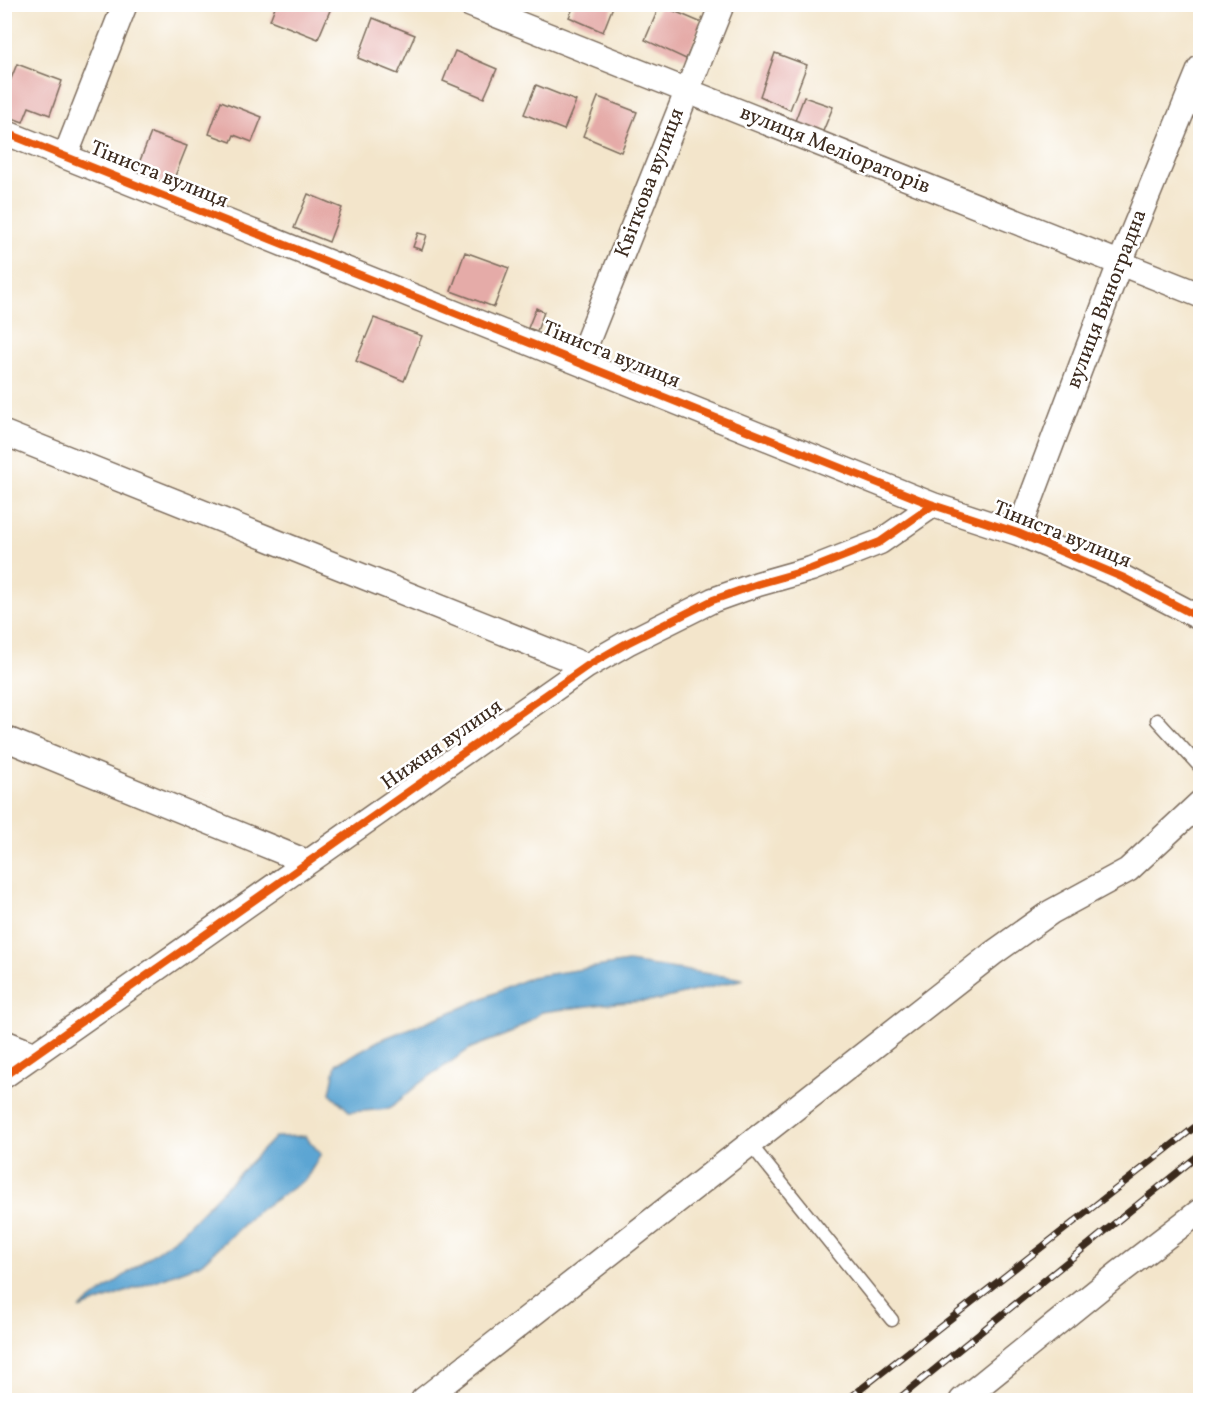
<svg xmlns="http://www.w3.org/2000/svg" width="1205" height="1405" font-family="Vollkorn,serif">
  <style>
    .water { fill: #5ca5d3; stroke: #4c6878; stroke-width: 1.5 }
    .building { fill: #e5aba8 }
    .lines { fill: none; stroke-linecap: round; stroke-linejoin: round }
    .service-casing { stroke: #7b6b5b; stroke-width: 15 }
    .minor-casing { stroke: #7b6b5b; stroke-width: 27 }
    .service { stroke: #fff; stroke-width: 12 }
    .minor { stroke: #fff; stroke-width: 24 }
    .rail-casing { stroke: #3b2a1e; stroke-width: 7 }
    .rail { stroke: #fff; stroke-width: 4.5; stroke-dasharray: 14; stroke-linecap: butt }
    .cycleway-casing { stroke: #fff; stroke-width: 11 }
    .cycleway { stroke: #e8590c; stroke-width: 8 }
    .labels { text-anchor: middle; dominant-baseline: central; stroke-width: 5; stroke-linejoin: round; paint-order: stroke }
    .street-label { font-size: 21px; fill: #3b2a1e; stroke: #fff }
  </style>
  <rect width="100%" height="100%" fill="#fff"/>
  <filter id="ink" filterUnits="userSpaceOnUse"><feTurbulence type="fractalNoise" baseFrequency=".0167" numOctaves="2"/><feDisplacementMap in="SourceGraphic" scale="12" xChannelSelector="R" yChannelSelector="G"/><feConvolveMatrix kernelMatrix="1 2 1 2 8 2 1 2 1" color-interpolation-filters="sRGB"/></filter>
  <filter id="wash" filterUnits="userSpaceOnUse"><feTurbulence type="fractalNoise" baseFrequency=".008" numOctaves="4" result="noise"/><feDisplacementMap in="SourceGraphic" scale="24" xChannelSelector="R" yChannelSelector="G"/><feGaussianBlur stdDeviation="1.35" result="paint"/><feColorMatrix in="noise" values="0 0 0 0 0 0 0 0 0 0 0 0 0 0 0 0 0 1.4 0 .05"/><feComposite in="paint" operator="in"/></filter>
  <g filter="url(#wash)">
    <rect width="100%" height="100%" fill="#f3e5cb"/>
    <path class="water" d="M 628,962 L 744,979 L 659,1000 L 604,1004 L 542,1012 L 513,1032 L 471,1048 L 420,1083 L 389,1109 L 350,1112 L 330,1093 L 336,1064 L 380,1040 L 459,1009 L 531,977 Z
      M 305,1136 L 321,1154 L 306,1179 L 255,1213 L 201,1264 L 79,1309 L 179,1235 L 275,1137 Z"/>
    <g id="blocks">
      <path class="building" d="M 276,4 L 323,4 L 331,8 L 318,39 L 270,20 Z
        M 575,4 L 614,4 L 603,32 L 569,17 Z
        M 660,5 L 702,23 L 686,59 L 645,40 Z
        M 373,18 L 415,35 L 398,74 L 358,58 Z
        M 455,51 L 497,69 L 484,98 L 443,81 Z
        M 775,53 L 807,65 L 790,110 L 760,96 Z
        M 17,64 L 62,81 L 50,115 L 29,107 L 23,122 L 4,115 L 4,96 Z
        M 536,85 L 576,101 L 564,130 L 524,114 Z
        M 598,97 L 637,112 L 621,152 L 583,136 Z
        M 804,97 L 833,107 L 821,136 L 793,126 Z
        M 221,101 L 262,117 L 252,142 L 234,135 L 231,142 L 209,134 Z
        M 151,133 L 187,146 L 171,186 L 135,173 Z
        M 308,194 L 342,208 L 329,242 L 294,228 Z
        M 418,233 L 427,235 L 422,250 L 413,247 Z
        M 465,252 L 509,268 L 494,307 L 451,291 Z
        M 536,308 L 544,312 L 537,331 L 528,328 Z
        M 374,318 L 422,336 L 404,381 L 356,361 Z"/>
    </g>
  </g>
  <g filter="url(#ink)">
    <use href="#blocks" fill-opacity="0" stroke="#7b6b5b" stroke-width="1.5"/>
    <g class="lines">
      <g class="service-casing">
        <path id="service" d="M 1157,720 L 1200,767
          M 751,1145 L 892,1320"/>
      </g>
      <g class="minor-casing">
        <path id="minor" d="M 469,4 L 1200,295
          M 4,132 L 933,505 L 1018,533 L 1124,578 L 1200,618
          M 65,157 L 125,4
          M 579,362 L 722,4
          M 4,433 L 587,666
          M 1018,533 L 1120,263 L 1200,68
          M 4,738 L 307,862
          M 4,1042 L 36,1055
          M 4,1076 L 587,666 L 627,643 L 713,600 L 758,584 L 811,569 L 880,542 L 933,505
          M 423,1400 L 992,954 L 1051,912 L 1128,870 L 1200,803
          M 962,1400 L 1119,1273 L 1200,1211"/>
      </g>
      <use href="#service" class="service"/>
      <use href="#minor" class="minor"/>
      <g class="rail-casing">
        <path id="rail" d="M 847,1400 L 1200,1123
          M 897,1400 L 1200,1154"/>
      </g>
      <use href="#rail" class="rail"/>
      <g class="cycleway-casing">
        <path id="cycleway" d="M 4,132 L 933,505 L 1018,533 L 1124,578 L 1200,618
          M 4,1076 L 587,666 L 627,643 L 713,600 L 758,584 L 811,569 L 880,542 L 933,505"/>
      </g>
      <use href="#cycleway" class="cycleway"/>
    </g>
  </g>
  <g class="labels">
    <g class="street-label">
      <text transform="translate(835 150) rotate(22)">вулиця Меліораторів</text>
      <text transform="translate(159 175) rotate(22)">Тіниста вулиця</text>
      <text transform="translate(650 183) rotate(-69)">Квіткова вулиця</text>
      <text transform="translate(1107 299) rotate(-69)">вулиця Виноградна</text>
      <text transform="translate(611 355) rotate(22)">Тіниста вулиця</text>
      <text transform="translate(1062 535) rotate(22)">Тіниста вулиця</text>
      <text transform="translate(442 745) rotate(-35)">Нижня вулиця</text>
    </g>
  </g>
  <rect width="1205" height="1405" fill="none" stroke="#fff" stroke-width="24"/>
</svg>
